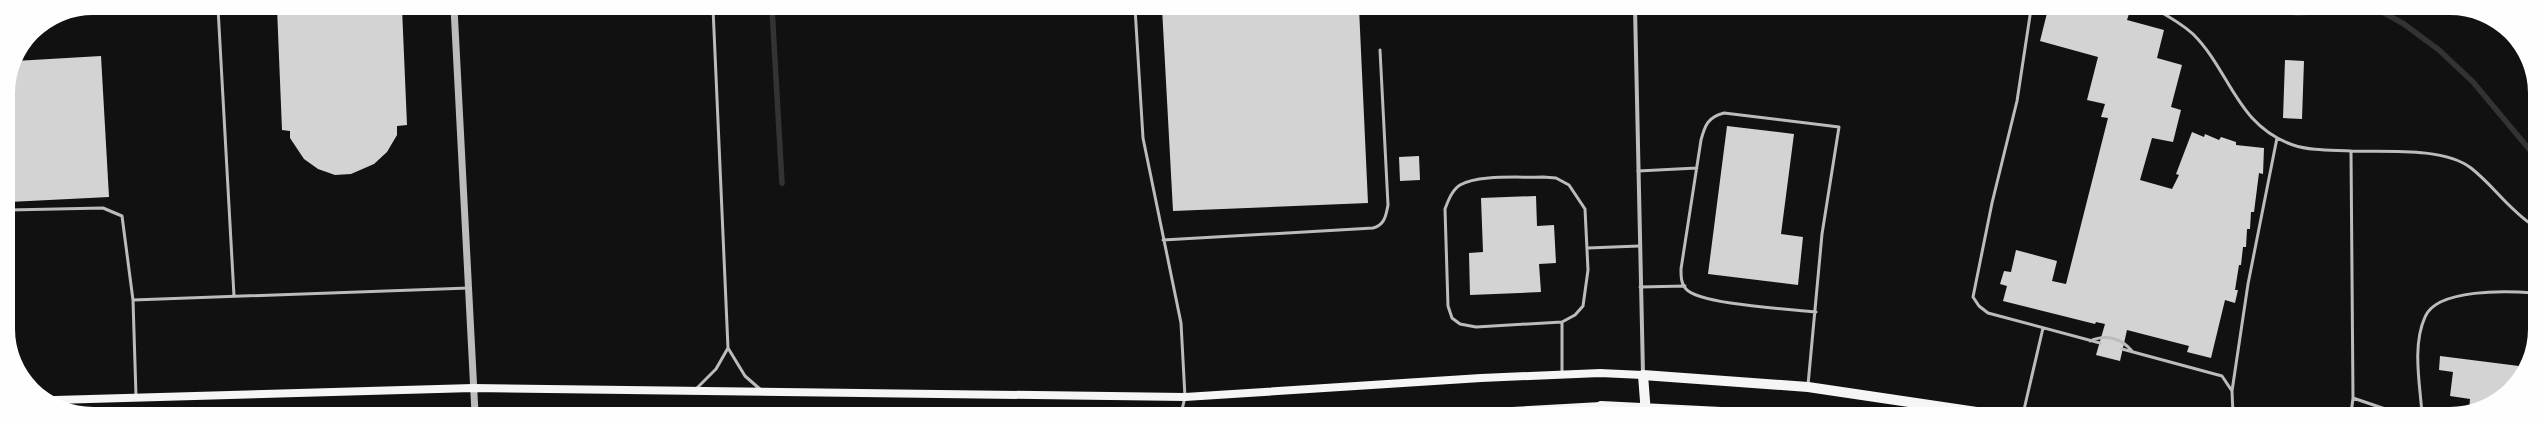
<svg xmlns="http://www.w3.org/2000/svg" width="2543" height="422" font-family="'Archivo Narrow',sans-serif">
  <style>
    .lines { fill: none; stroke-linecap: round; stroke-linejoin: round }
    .stream { stroke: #333; stroke-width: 5.5 }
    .building { fill: #d3d3d3 }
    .service { stroke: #bcbcbc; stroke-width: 3 }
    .minor { stroke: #bcbcbc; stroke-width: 4 }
    .tertiary { stroke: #bcbcbc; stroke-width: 7 }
    .secondary { stroke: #f5f5f5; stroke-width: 8 }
    .primary { stroke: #f5f5f5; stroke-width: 10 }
  </style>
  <rect width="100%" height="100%" fill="#111"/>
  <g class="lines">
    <path class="stream" d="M 772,8 L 782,183
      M 2277,9 L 2297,13 L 2359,9 L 2379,10 L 2404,24 L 2439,50 L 2473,82 L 2534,155"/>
  </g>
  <path class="building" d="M 277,8 L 402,8 L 407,125 L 397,126 L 397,135 L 387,152 L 374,164 L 351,174 L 335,175 L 318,169 L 304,159 L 290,138 L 290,131 L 282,130 Z
    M 1162,8 L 1359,8 L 1368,203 L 1173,211 Z
    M 2048,9 L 2122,9 L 2130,11 L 2127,20 L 2164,30 L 2157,58 L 2182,65 L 2171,107 L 2181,110 L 2173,142 L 2152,138 L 2140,180 L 2172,189 L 2179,175 L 2176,174 L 2192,132 L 2204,137 L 2205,134 L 2219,140 L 2221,137 L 2236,142 L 2236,145 L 2264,148 L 2263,174 L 2259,173 L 2254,212 L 2251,212 L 2250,229 L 2247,229 L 2246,247 L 2243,247 L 2241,265 L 2239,265 L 2235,290 L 2238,290 L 2235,303 L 2225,300 L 2211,358 L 2187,352 L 2189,346 L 2127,330 L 2120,361 L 2096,355 L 2105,324 L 2096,322 L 2095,324 L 2003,301 L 2007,286 L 2000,284 L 2004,271 L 2011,272 L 2016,250 L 2057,261 L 2052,281 L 2066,284 L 2108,118 L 2101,117 L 2105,104 L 2087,100 L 2098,57 L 2040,41 Z
    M 101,56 L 109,197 L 9,202 L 8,93 L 15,61 Z
    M 2285,60 L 2304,61 L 2302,119 L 2283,118 Z
    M 1727,126 L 1794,134 L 1781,234 L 1803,237 L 1798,285 L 1708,274 Z
    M 1419,156 L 1420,180 L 1400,181 L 1399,157 Z
    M 1536,196 L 1537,226 L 1554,225 L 1556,263 L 1539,264 L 1541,292 L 1470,295 L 1469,253 L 1483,252 L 1481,198 Z
    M 2440,356 L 2519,366 L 2517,379 L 2506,393 L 2477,409 L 2469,411 L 2470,399 L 2450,396 L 2453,372 L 2439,370 Z"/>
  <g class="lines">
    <path class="service" d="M 218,8 L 234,296
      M 713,8 L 728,348 L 745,376 L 761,390
      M 1135,8 L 1143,138 L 1181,323 L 1185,397 L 1181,414
      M 2031,9 L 2017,101 L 1992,203 L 1973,297 L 1979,306 L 1988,313 L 2100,343
      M 2155,9 C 2168,16 2182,24 2193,34 C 2231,72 2236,125 2293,145 C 2311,151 2332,150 2351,151 L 2353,398 L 2351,414
      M 2351,151 C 2384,152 2444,147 2471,168 C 2494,186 2509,210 2534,226
      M 1638,171 L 1697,168
      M 1543,177 L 1556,178 L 1569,185 L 1585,209 L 1588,270 L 1583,306 L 1575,315 L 1562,322 L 1476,327 L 1460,324 L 1452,318 L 1448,306 L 1445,209 C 1448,201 1452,190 1460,185 C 1478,174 1521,178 1543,177 Z
      M 9,210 L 103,208 L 122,216 L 133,300 L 469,288
      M 1163,240 L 1373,228 C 1385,225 1386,215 1388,205 L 1380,50
      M 1588,248 L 1639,246
      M 1640,287 L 1685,286
      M 133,300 L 136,396
      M 1562,322 L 1562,374
      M 2090,341 C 2106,334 2121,338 2132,351
      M 2122,349 L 2222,376 L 2232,391 L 2233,414
      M 1808,385 L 1822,234 L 1839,127 L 1724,113 C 1708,117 1705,125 1701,140 L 1681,269 C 1681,276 1681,284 1686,289 C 1700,305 1792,309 1816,312
      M 696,389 L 716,369 L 728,348
      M 2232,391 L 2248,284 L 2277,138
      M 2353,398 L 2400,414
      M 2023,414 L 2043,328
      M 2422,414 C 2420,384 2412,346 2425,317 C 2437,288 2508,291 2534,293"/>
    <path class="minor" d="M 1635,8 L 1643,374"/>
    <path class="tertiary" d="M 454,8 L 475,413"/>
    <path class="secondary" d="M 55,400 L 473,388 L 1185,397 L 1481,378 L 1600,373 L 1643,375
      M 1457,414 L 1601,406"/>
    <path class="primary" d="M 1601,406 L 1761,414
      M 1646,414 L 1643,375 L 1808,387 L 1990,414"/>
  </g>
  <path d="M0 0H2543V422H0ZM93 15H2450A78 78 0 0 1 2528 93V329A78 78 0 0 1 2450 407H93A78 78 0 0 1 15 329V93A78 78 0 0 1 93 15Z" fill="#fefefe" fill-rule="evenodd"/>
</svg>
